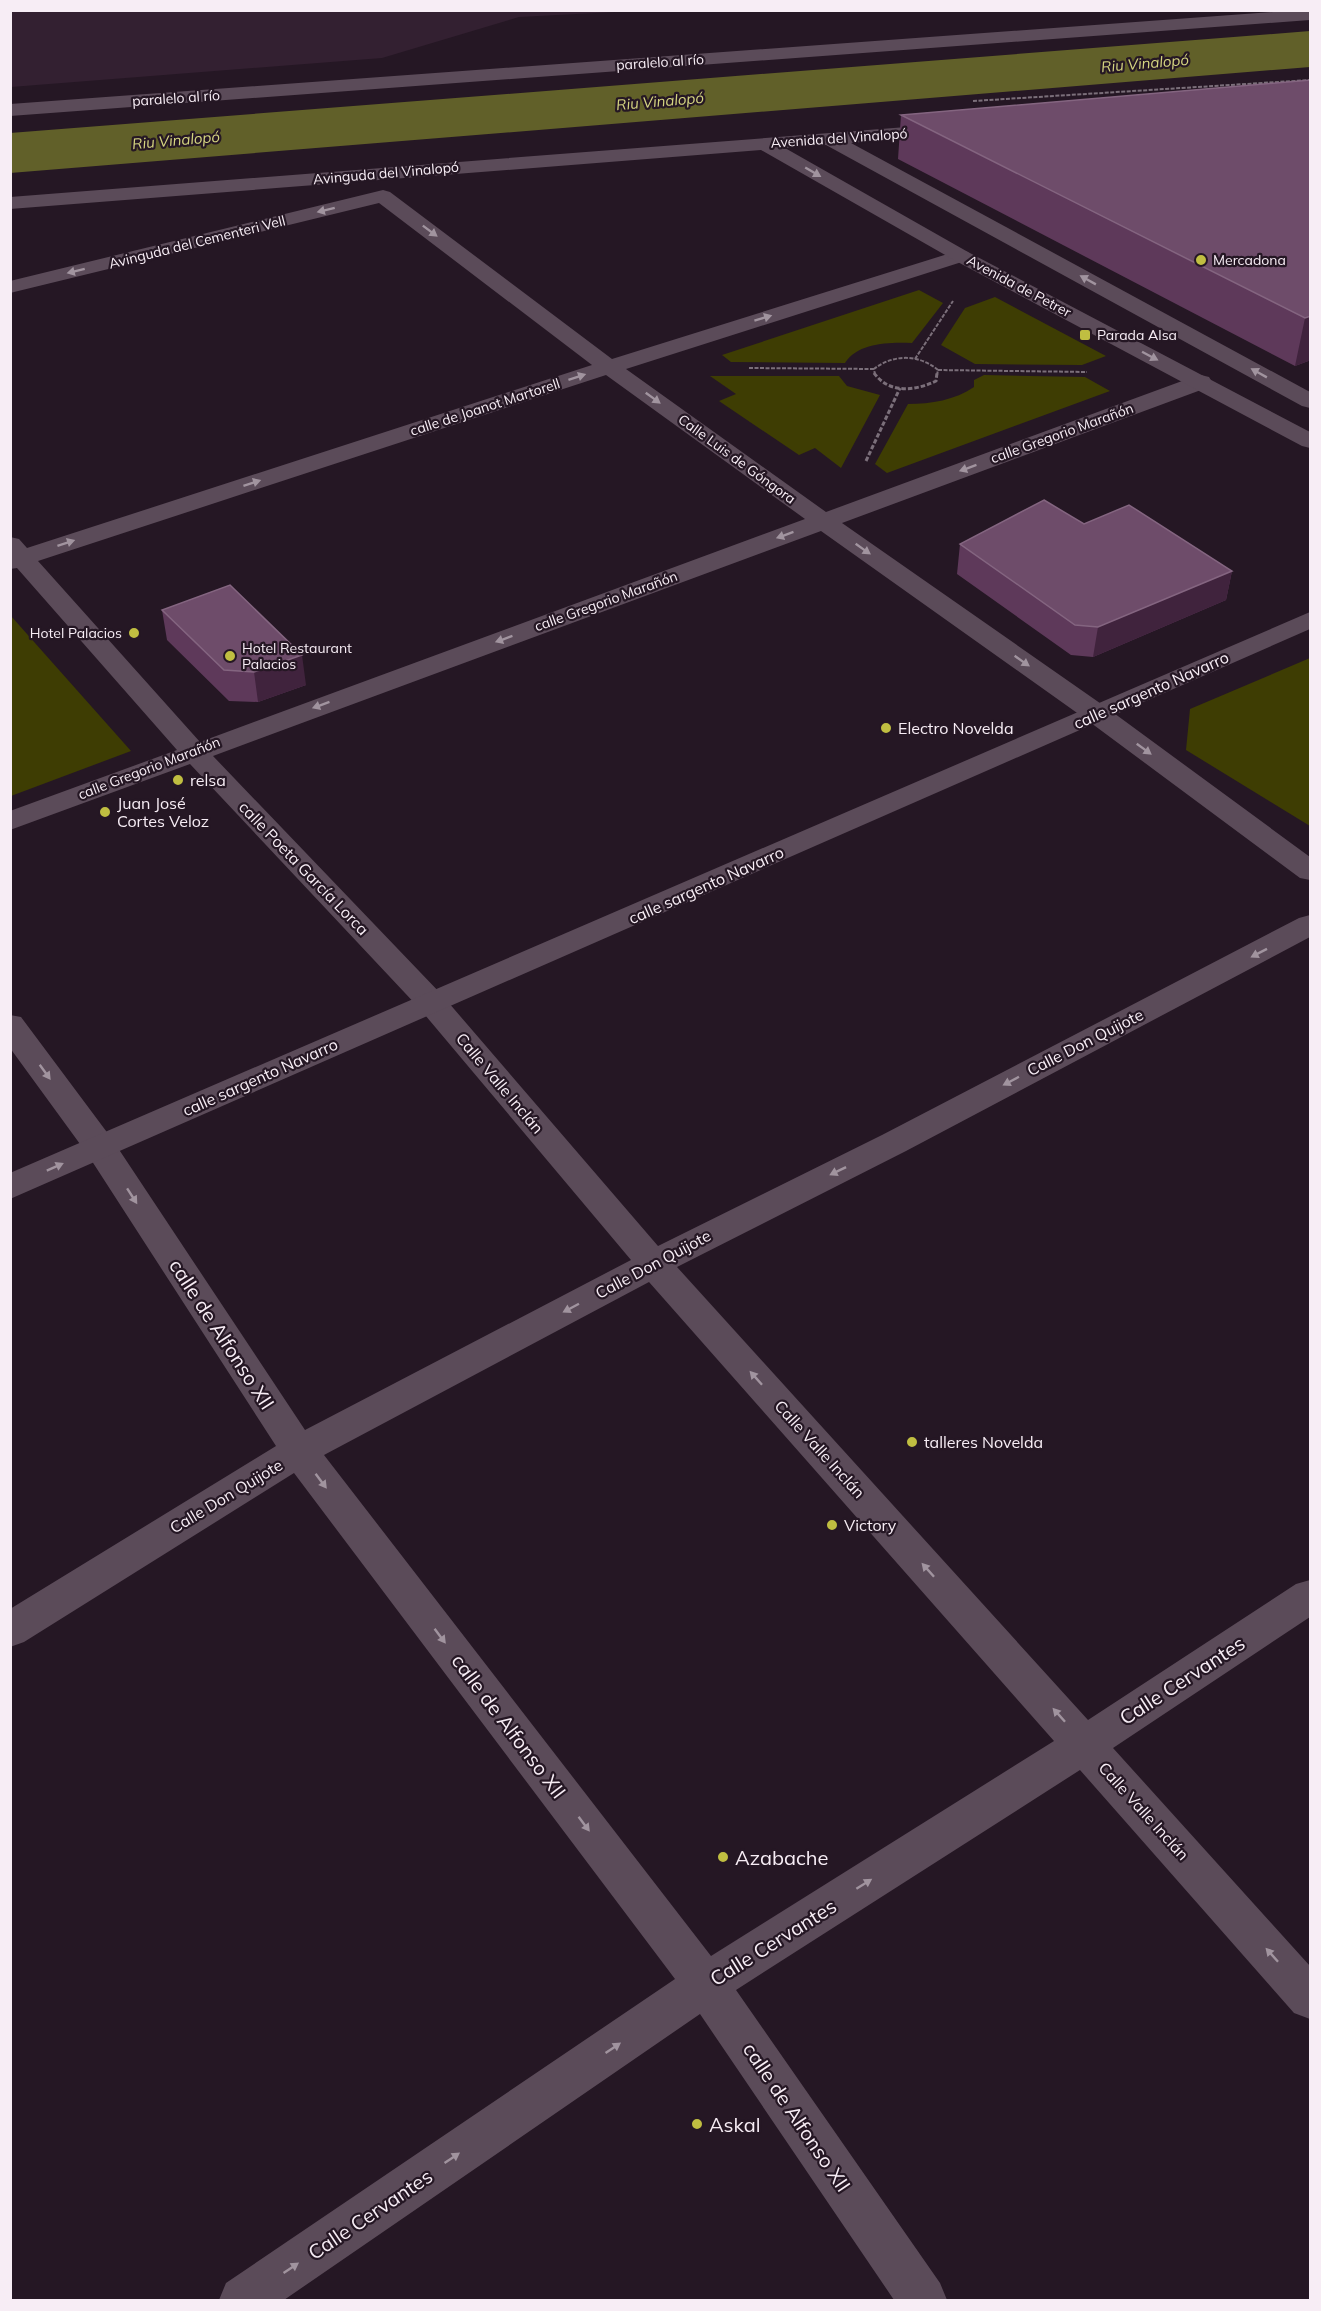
<svg xmlns="http://www.w3.org/2000/svg" width="1321" height="2311" font-family="Mulish,sans-serif">
  <style>
    .built { fill: #332031 }
    .green { fill: #3e3d03 }
    .lines { fill: none; stroke-linecap: round; stroke-linejoin: round }
    .river { fill: #616029; fill-rule: evenodd }
    .path-far1 { stroke: #7b6f7a; stroke-width: 2; stroke-dasharray: 4 1.5; stroke-linecap: butt }
    .path { stroke: #7b6f7a; stroke-width: 3; stroke-dasharray: 4.5 2; stroke-linecap: butt }
    .minor { fill: #5b4b59; fill-rule: evenodd }
    .tertiary { fill: #5b4b59; fill-rule: evenodd }
    .wall { fill: #5e395a }
    .shaded-wall { fill: #40233d }
    .building { fill: #6e4c6a; stroke: #846580; stroke-width: 1.5 }
    .oneway { fill: #a1949f }
    .poi-dot { fill: #c0be41; stroke: #251724; stroke-width: 2 }
    .labels { text-anchor: middle; dominant-baseline: central; stroke-width: 4.5; stroke-linejoin: round; paint-order: stroke }
    .far-street-label { font-size: 14px; fill: #f7edf5; stroke: #251724 }
    .far-poi-label { font-size: 14px; fill: #f7edf5; stroke: #251724; text-anchor: start }
    .far-water-label { font-size: 15px; font-style: italic; fill: #d5d581; stroke: #251724 }
    .street-label { font-size: 16px; fill: #f7edf5; stroke: #251724 }
    .poi-label { font-size: 16px; fill: #f7edf5; stroke: #251724; text-anchor: start }
    .near-street-label { font-size: 20px; fill: #f7edf5; stroke: #251724 }
    .near-poi-label { font-size: 20px; fill: #f7edf5; stroke: #251724; text-anchor: start }
  </style>
  <rect width="100%" height="100%" fill="#251724"/>
  <path class="built" d="M 11,10 L 634,10 L 634,11 L 519,17 L 382,58 L 11,87 Z"/>
  <path class="green" d="M 919,290 L 943,303 L 912,343 C 891,342 858,342 845,363 L 731,362 L 722,355 Z
    M 995,297 L 1106,356 L 1082,365 L 975,364 L 941,345 L 965,308 Z
    M 984,375 L 1085,377 L 1110,391 L 887,473 L 875,464 L 908,404 C 931,404 955,400 974,387 L 974,380 Z
    M 710,376 L 839,376 L 847,386 L 880,395 L 841,468 L 815,448 L 799,455 L 719,401 L 736,394 Z
    M 11,616 L 131,751 L 11,796 Z
    M 1310,658 L 1310,826 L 1186,750 L 1190,709 Z"/>
  <g class="lines">
    <path class="river" d="M 1310,31 L 1310,67 L 10,173 L 10,133 Z"/>
    <path class="path-far1" d="M 973,101 L 1310,80
      M 915,359 L 953,301
      M 749,368 L 874,369
      M 938,370 L 1087,372
      M 875,375 L 874,369 C 893,354 919,354 938,370 L 937,375"/>
    <path class="path" d="M 874,373 C 889,394 915,391 936,381 L 937,373
      M 866,461 L 900,388"/>
    <path class="minor" d="M 1300,10 L 1310,10 L 1310,20 L 10,116 L 10,104 Z
      M 383,190 L 390,192 L 612,359 L 954,252 L 961,250 L 968,252 L 971,256 L 968,260 L 626,369 L 826,512 L 1193,377 L 1201,375 L 1209,377 L 1212,382 L 1209,387 L 842,523 L 1107,708 L 1310,857 L 1310,880 L 1300,878 L 1087,720 L 821,531 L 213,756 L 442,995 L 658,1246 L 882,1135 L 1299,918 L 1310,915 L 1310,937 L 906,1151 L 677,1267 L 1088,1720 L 1296,1584 L 1310,1580 L 1310,1617 L 1113,1748 L 1310,1966 L 1310,2019 L 1294,2013 L 1080,1770 L 736,1990 L 940,2283 L 947,2300 L 894,2300 L 700,2014 L 284,2300 L 219,2300 L 226,2283 L 675,1979 L 294,1473 L 24,1642 L 10,1647 L 10,1609 L 276,1446 L 88,1155 L 10,1048 L 10,1015 L 21,1017 L 112,1139 L 305,1430 L 631,1260 L 420,1009 L 190,764 L 10,830 L 10,811 L 177,750 L 17,568 L 10,569 L 10,537 L 19,539 L 27,548 L 592,365 L 379,203 L 10,293 L 10,281 ZM 606,375 L 805,519 L 200,742 L 38,561 ZM 649,1282 L 1054,1741 L 711,1956 L 324,1455 Z"/>
    <path class="tertiary" d="M 945,124 L 952,126 L 954,130 L 952,134 L 851,143 L 1310,392 L 1310,408 L 1302,406 L 826,145 L 785,148 L 968,252 L 1310,432 L 1310,448 L 1302,446 L 954,260 L 761,150 L 10,209 L 10,197 Z
      M 1310,612 L 1310,629 L 10,1199 L 10,1173 Z"/>
  </g>
  <path class="wall" d="M 1311,80 L 1311,360 L 1295,366 L 898,159 L 901,115 Z
    M 1084,524 L 1232,571 L 1226,600 L 1093,657 L 1071,655 L 957,574 L 960,544 Z
    M 162,610 L 306,685 L 258,702 L 229,701 L 167,640 Z"/>
  <path class="shaded-wall" d="M 1311,316 L 1311,360 L 1295,366 L 1305,318 Z
    M 1232,571 L 1226,600 L 1093,657 L 1098,627 Z
    M 302,655 L 306,685 L 258,702 L 254,672 Z"/>
  <path class="building" d="M 1311,80 L 1311,316 L 1305,318 L 901,115 Z
    M 1044,500 L 1084,524 L 1129,505 L 1232,571 L 1098,627 L 1075,625 L 960,544 Z
    M 230,585 L 302,655 L 254,672 L 224,670 L 162,610 Z"/>
  <defs><path id="oneway-solid" d="M-6-.8H1V-3.2L6.5 0L1 3.2V.8H-6Z" transform="scale(1.5)"/></defs>
  <g class="oneway">
    <use href="#oneway-solid" transform="translate(813 172) rotate(30)"/>
    <use href="#oneway-solid" transform="translate(326 210) rotate(166)"/>
    <use href="#oneway-solid" transform="translate(430 231) rotate(37)"/>
    <use href="#oneway-solid" transform="translate(76 271) rotate(166)"/>
    <use href="#oneway-solid" transform="translate(1088 280) rotate(-151)"/>
    <use href="#oneway-solid" transform="translate(763 318) rotate(-17)"/>
    <use href="#oneway-solid" transform="translate(1150 356) rotate(28)"/>
    <use href="#oneway-solid" transform="translate(1259 373) rotate(-151)"/>
    <use href="#oneway-solid" transform="translate(577 377) rotate(-18)"/>
    <use href="#oneway-solid" transform="translate(653 398) rotate(36)"/>
    <use href="#oneway-solid" transform="translate(968 468) rotate(160)"/>
    <use href="#oneway-solid" transform="translate(252 483) rotate(-18)"/>
    <use href="#oneway-solid" transform="translate(785 535) rotate(160)"/>
    <use href="#oneway-solid" transform="translate(66 543) rotate(-18)"/>
    <use href="#oneway-solid" transform="translate(863 549) rotate(35)"/>
    <use href="#oneway-solid" transform="translate(504 639) rotate(160)"/>
    <use href="#oneway-solid" transform="translate(1022 661) rotate(35)"/>
    <use href="#oneway-solid" transform="translate(321 705) rotate(160)"/>
    <use href="#oneway-solid" transform="translate(1144 749) rotate(36)"/>
    <use href="#oneway-solid" transform="translate(1259 953) rotate(153)"/>
    <use href="#oneway-solid" transform="translate(45 1072) rotate(54)"/>
    <use href="#oneway-solid" transform="translate(1011 1081) rotate(152)"/>
    <use href="#oneway-solid" transform="translate(55 1167) rotate(-24)"/>
    <use href="#oneway-solid" transform="translate(838 1171) rotate(154)"/>
    <use href="#oneway-solid" transform="translate(132 1196) rotate(57)"/>
    <use href="#oneway-solid" transform="translate(571 1308) rotate(152)"/>
    <use href="#oneway-solid" transform="translate(756 1378) rotate(-132)"/>
    <use href="#oneway-solid" transform="translate(321 1481) rotate(53)"/>
    <use href="#oneway-solid" transform="translate(928 1570) rotate(-132)"/>
    <use href="#oneway-solid" transform="translate(440 1636) rotate(53)"/>
    <use href="#oneway-solid" transform="translate(1059 1715) rotate(-132)"/>
    <use href="#oneway-solid" transform="translate(584 1824) rotate(53)"/>
    <use href="#oneway-solid" transform="translate(864 1884) rotate(-32)"/>
    <use href="#oneway-solid" transform="translate(1272 1955) rotate(-132)"/>
    <use href="#oneway-solid" transform="translate(613 2048) rotate(-34)"/>
    <use href="#oneway-solid" transform="translate(452 2158) rotate(-34)"/>
    <use href="#oneway-solid" transform="translate(291 2268) rotate(-34)"/>
  </g>
  <g class="poi-dot">
    <circle cx="1201" cy="260" r="6"/>
    <rect x="1079" y="329" width="12" height="12" rx="3"/>
    <circle cx="134" cy="633" r="6"/>
    <circle cx="230" cy="656" r="6"/>
    <circle cx="886" cy="728" r="6"/>
    <circle cx="178" cy="780" r="6"/>
    <circle cx="105" cy="812" r="6"/>
    <circle cx="912" cy="1442" r="6"/>
    <circle cx="832" cy="1525" r="6"/>
    <circle cx="723" cy="1857" r="6"/>
    <circle cx="697" cy="2124" r="6"/>
  </g>
  <g class="labels">
    <g class="far-street-label">
      <text transform="translate(660 62) rotate(-4)">paralelo al río</text>
      <text transform="translate(176 98) rotate(-4)">paralelo al río</text>
      <text transform="translate(839 138) rotate(-4)">Avenida del Vinalopó</text>
      <text transform="translate(386 173) rotate(-5)">Avinguda del Vinalopó</text>
      <text transform="translate(197 242) rotate(-14)">Avinguda del Cementeri Vell</text>
      <text transform="translate(1019 286) rotate(28)">Avenida de Petrer</text>
      <text transform="translate(485 407) rotate(-18)">calle de Joanot Martorell</text>
      <text transform="translate(1062 433) rotate(-20)">calle Gregorio Marañón</text>
      <text transform="translate(737 459) rotate(36)">Calle Luis de Góngora</text>
      <text transform="translate(606 601) rotate(-20)">calle Gregorio Marañón</text>
      <text transform="translate(149 768) rotate(-21)">calle Gregorio Marañón</text>
    </g>
    <g class="far-poi-label">
      <text x="1213" y="260">Mercadona</text>
      <text x="1097" y="335">Parada Alsa</text>
      <text x="122" y="633" text-anchor="end">Hotel Palacios</text>
      <text x="242" y="648">Hotel Restaurant<tspan x="242" dy="16">Palacios</tspan></text>
    </g>
    <g class="far-water-label">
      <text transform="translate(1145 63) rotate(-5)">Riu Vinalopó</text>
      <text transform="translate(660 101) rotate(-5)">Riu Vinalopó</text>
      <text transform="translate(176 140) rotate(-5)">Riu Vinalopó</text>
    </g>
    <g class="street-label">
      <text transform="translate(1151 690) rotate(-24)">calle sargento Navarro</text>
      <text transform="translate(304 868) rotate(46)">calle Poeta García Lorca</text>
      <text transform="translate(706 885) rotate(-24)">calle sargento Navarro</text>
      <text transform="translate(1085 1042) rotate(-27)">Calle Don Quijote</text>
      <text transform="translate(260 1077) rotate(-24)">calle sargento Navarro</text>
      <text transform="translate(500 1083) rotate(50)">Calle Valle Inclán</text>
      <text transform="translate(653 1264) rotate(-28)">Calle Don Quijote</text>
      <text transform="translate(820 1449) rotate(48)">Calle Valle Inclán</text>
      <text transform="translate(226 1496) rotate(-31)">Calle Don Quijote</text>
      <text transform="translate(1144 1811) rotate(48)">Calle Valle Inclán</text>
    </g>
    <g class="poi-label">
      <text x="898" y="728">Electro Novelda</text>
      <text x="190" y="780">relsa</text>
      <text x="117" y="803">Juan José<tspan x="117" dy="18">Cortes Veloz</tspan></text>
      <text x="924" y="1442">talleres Novelda</text>
      <text x="844" y="1525">Victory</text>
    </g>
    <g class="near-street-label">
      <text transform="translate(222 1334) rotate(57)">calle de Alfonso XII</text>
      <text transform="translate(1182 1680) rotate(-33)">Calle Cervantes</text>
      <text transform="translate(509 1726) rotate(53)">calle de Alfonso XII</text>
      <text transform="translate(773 1942) rotate(-32)">Calle Cervantes</text>
      <text transform="translate(797 2117) rotate(56)">calle de Alfonso XII</text>
      <text transform="translate(370 2214) rotate(-34)">Calle Cervantes</text>
    </g>
    <g class="near-poi-label">
      <text x="735" y="1857">Azabache</text>
      <text x="709" y="2124">Askal</text>
    </g>
  </g>
  <rect width="1321" height="2311" fill="none" stroke="#f7edf5" stroke-width="24"/>
</svg>
